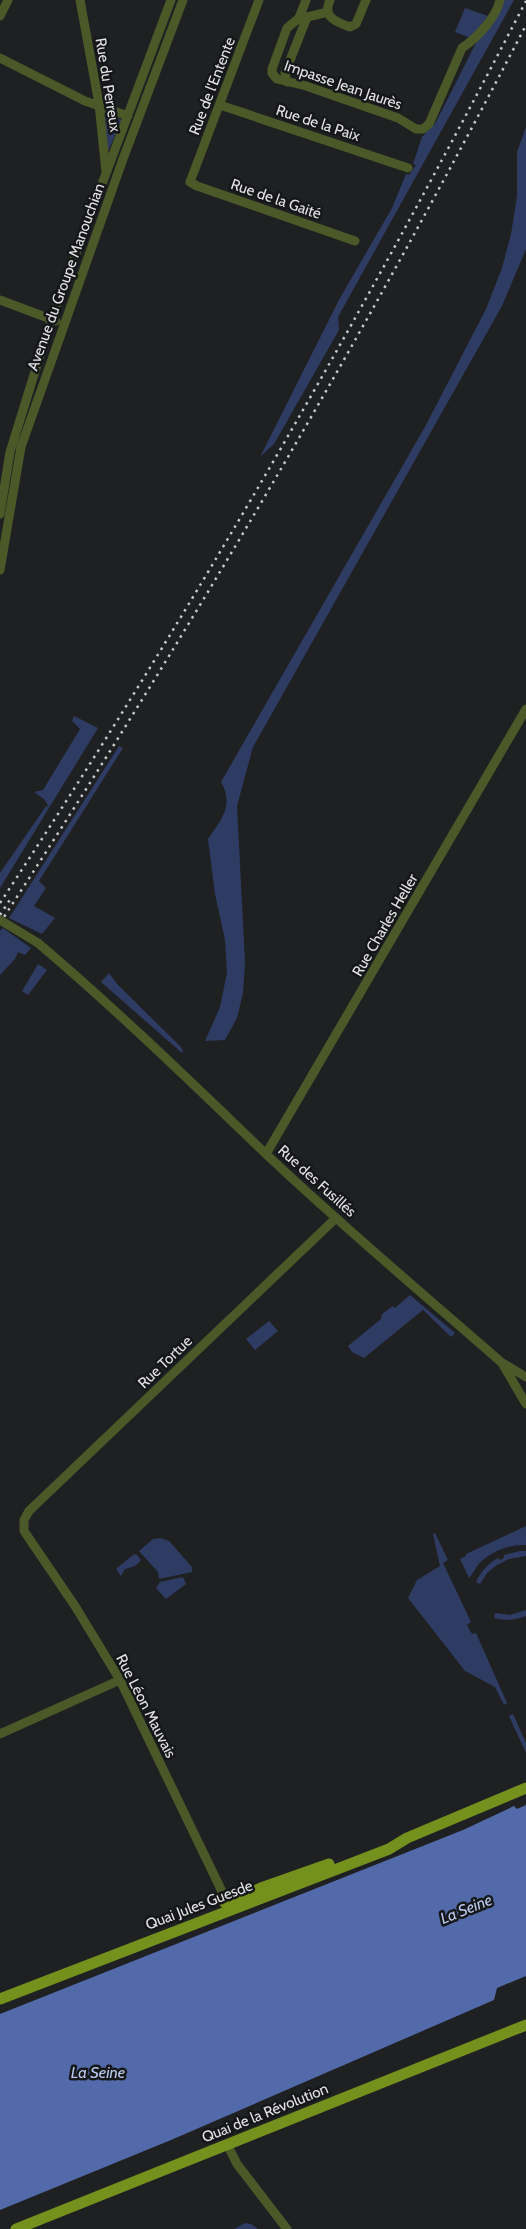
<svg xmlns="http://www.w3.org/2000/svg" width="526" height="2229" font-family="Cabin,sans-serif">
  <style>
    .green { fill: #2e3c63 }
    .water { fill: #536aaa }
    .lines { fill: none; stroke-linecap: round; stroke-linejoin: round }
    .minor { stroke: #4b5928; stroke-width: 9 }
    .major { stroke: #75911d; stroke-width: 11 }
    .rail { stroke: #c8c8ca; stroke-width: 2.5; stroke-dasharray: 2.5 5; stroke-linecap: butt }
    .minor-bridge { stroke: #4b5928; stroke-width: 9 }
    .labels { text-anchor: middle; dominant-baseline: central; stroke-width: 5; stroke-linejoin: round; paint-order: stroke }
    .street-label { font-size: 15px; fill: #e3e3e5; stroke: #161719 }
    .water-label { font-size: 16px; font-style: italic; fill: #bac9ee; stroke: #161719 }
  </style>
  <rect width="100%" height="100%" fill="#1f2022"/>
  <path class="green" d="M 504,0 L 514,0 L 338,317 L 339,330 L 274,444 L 260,457 L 340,298 L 392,208 L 406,174 L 409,175 L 416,165 L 413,164 L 422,137 L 436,122 L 476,43 L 502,6 Z
    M 465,8 L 488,16 L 471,38 L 455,32 Z
    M 108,114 L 122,120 L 108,151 L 105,118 Z
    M 526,127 L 526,249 L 502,306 L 253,747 L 237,806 L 245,962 L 243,993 L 237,1018 L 225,1040 L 205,1041 L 220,1007 L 227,973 L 225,940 L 215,894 L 208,839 C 222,819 234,805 221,782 L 426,425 L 486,309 L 502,268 L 511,234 L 517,196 L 517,152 Z
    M 74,716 L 98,728 L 0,888 L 0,873 L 46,806 L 49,807 L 44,799 L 34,792 L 43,790 L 80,729 L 72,721 Z
    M 119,746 L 123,748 L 39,881 L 46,888 L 34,906 L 55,918 L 42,934 L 9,918 Z
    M 3,928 L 31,948 L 25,955 L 18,952 L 15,959 L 0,975 L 0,931 Z
    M 38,964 L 47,970 L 28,995 L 22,991 Z
    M 109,973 L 118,985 L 180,1046 L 183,1051 L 182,1053 L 101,982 Z
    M 410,1295 L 455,1333 L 451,1337 L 423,1310 L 364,1358 L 352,1352 L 348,1346 L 381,1319 L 382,1314 L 393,1306 L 395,1308 Z
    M 269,1321 L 278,1331 L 255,1350 L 246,1339 Z
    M 526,1526 L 526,1545 C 509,1544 489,1552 478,1565 C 475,1569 472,1575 469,1578 L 460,1559 L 466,1556 L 466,1554 Z
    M 435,1533 L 448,1560 L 443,1563 L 471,1622 L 467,1625 L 472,1634 L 476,1633 L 507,1703 L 504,1705 L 495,1687 L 465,1671 L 408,1598 L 417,1580 L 440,1566 L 433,1534 Z
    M 161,1538 L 169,1541 L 192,1567 L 192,1572 L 159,1579 L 158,1572 L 139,1551 L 153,1539 Z
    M 520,1551 L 526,1551 L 526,1556 L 509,1559 L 497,1565 L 487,1573 L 480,1584 L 476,1582 C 481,1571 488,1564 498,1558 L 500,1560 L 504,1558 L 504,1555 Z
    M 134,1554 L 137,1555 L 141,1560 L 135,1566 L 125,1569 L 121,1576 L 116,1569 Z
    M 183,1577 L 186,1584 L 166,1599 L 156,1588 L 160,1582 Z
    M 526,1610 L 526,1616 C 515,1620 505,1621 494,1618 L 495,1613 L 510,1615 Z
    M 513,1714 L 526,1743 L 526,1753 L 509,1716 Z
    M 245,2223 L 251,2224 L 258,2229 L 234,2229 Z"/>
  <path class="water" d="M 526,1805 L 526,1976 L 497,1988 L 494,2000 L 171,2140 L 0,2210 L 0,2014 L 463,1830 L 514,1806 L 517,1809 Z"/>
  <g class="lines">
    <path class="minor" d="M 80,0 L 99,104 L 106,172
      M 259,0 L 190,182 L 197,186 L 355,241
      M 306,0 L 299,18 L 287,28 L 272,69 L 272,73 L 277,79 L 306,86 L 398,118 L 416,129 L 423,129 L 429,124 L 462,48 C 477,38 496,18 500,0
      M 330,0 C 322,17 336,22 350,27 L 356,24 L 366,0
      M 0,16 L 8,0
      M 0,58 L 85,101 L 128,116
      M 287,82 L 285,73 L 307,17 L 328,12
      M 220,105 L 408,168
      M 0,300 L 56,321
      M 0,514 L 10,452 L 51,320 L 171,0
      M 0,570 L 21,447 L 123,159 L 183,0
      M 38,943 C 117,1010 191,1082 266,1154 C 342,1226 422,1293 501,1362 L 526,1377
      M 266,1154 L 526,709
      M 502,1363 L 526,1404
      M 0,1734 L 120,1680
      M 229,1906 L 120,1680 L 75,1606 L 24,1531 L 24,1520 L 29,1511 L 336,1218
      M 227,2144 L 237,2164 L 287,2229"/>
    <path class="major" d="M 225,1903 L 261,1888 L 329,1864
      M 0,1999 L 389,1849 L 407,1838 L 526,1788
      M 16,2229 L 526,2025"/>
    <path class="rail" d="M 0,903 C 192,612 365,311 526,1
      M 0,915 L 11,898
      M 0,923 C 190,632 366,333 526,25"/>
    <path class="minor-bridge" d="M 0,920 L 38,943"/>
  </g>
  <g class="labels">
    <g class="street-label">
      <text transform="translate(108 85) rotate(81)">Rue du Perreux</text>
      <text transform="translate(343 85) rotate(19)">Impasse Jean Jaurès</text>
      <text transform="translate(212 86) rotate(-69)">Rue de l'Entente</text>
      <text transform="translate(318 123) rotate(18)">Rue de la Paix</text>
      <text transform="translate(276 199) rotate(19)">Rue de la Gaité</text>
      <text transform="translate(66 277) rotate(-70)">Avenue du Groupe Manouchian</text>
      <text transform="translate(385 925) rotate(-60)">Rue Charles Heller</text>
      <text transform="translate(317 1181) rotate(42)">Rue des Fusillés</text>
      <text transform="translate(165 1362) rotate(-44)">Rue Tortue</text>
      <text transform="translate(146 1706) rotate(63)">Rue Léon Mauvais</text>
      <text transform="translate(199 1905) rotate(-21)">Quai Jules Guesde</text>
      <text transform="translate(265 2113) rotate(-22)">Quai de la Révolution</text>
    </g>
    <g class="water-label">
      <text transform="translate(466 1909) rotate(-22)">La Seine</text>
      <text x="98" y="2072">La Seine</text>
    </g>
  </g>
</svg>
